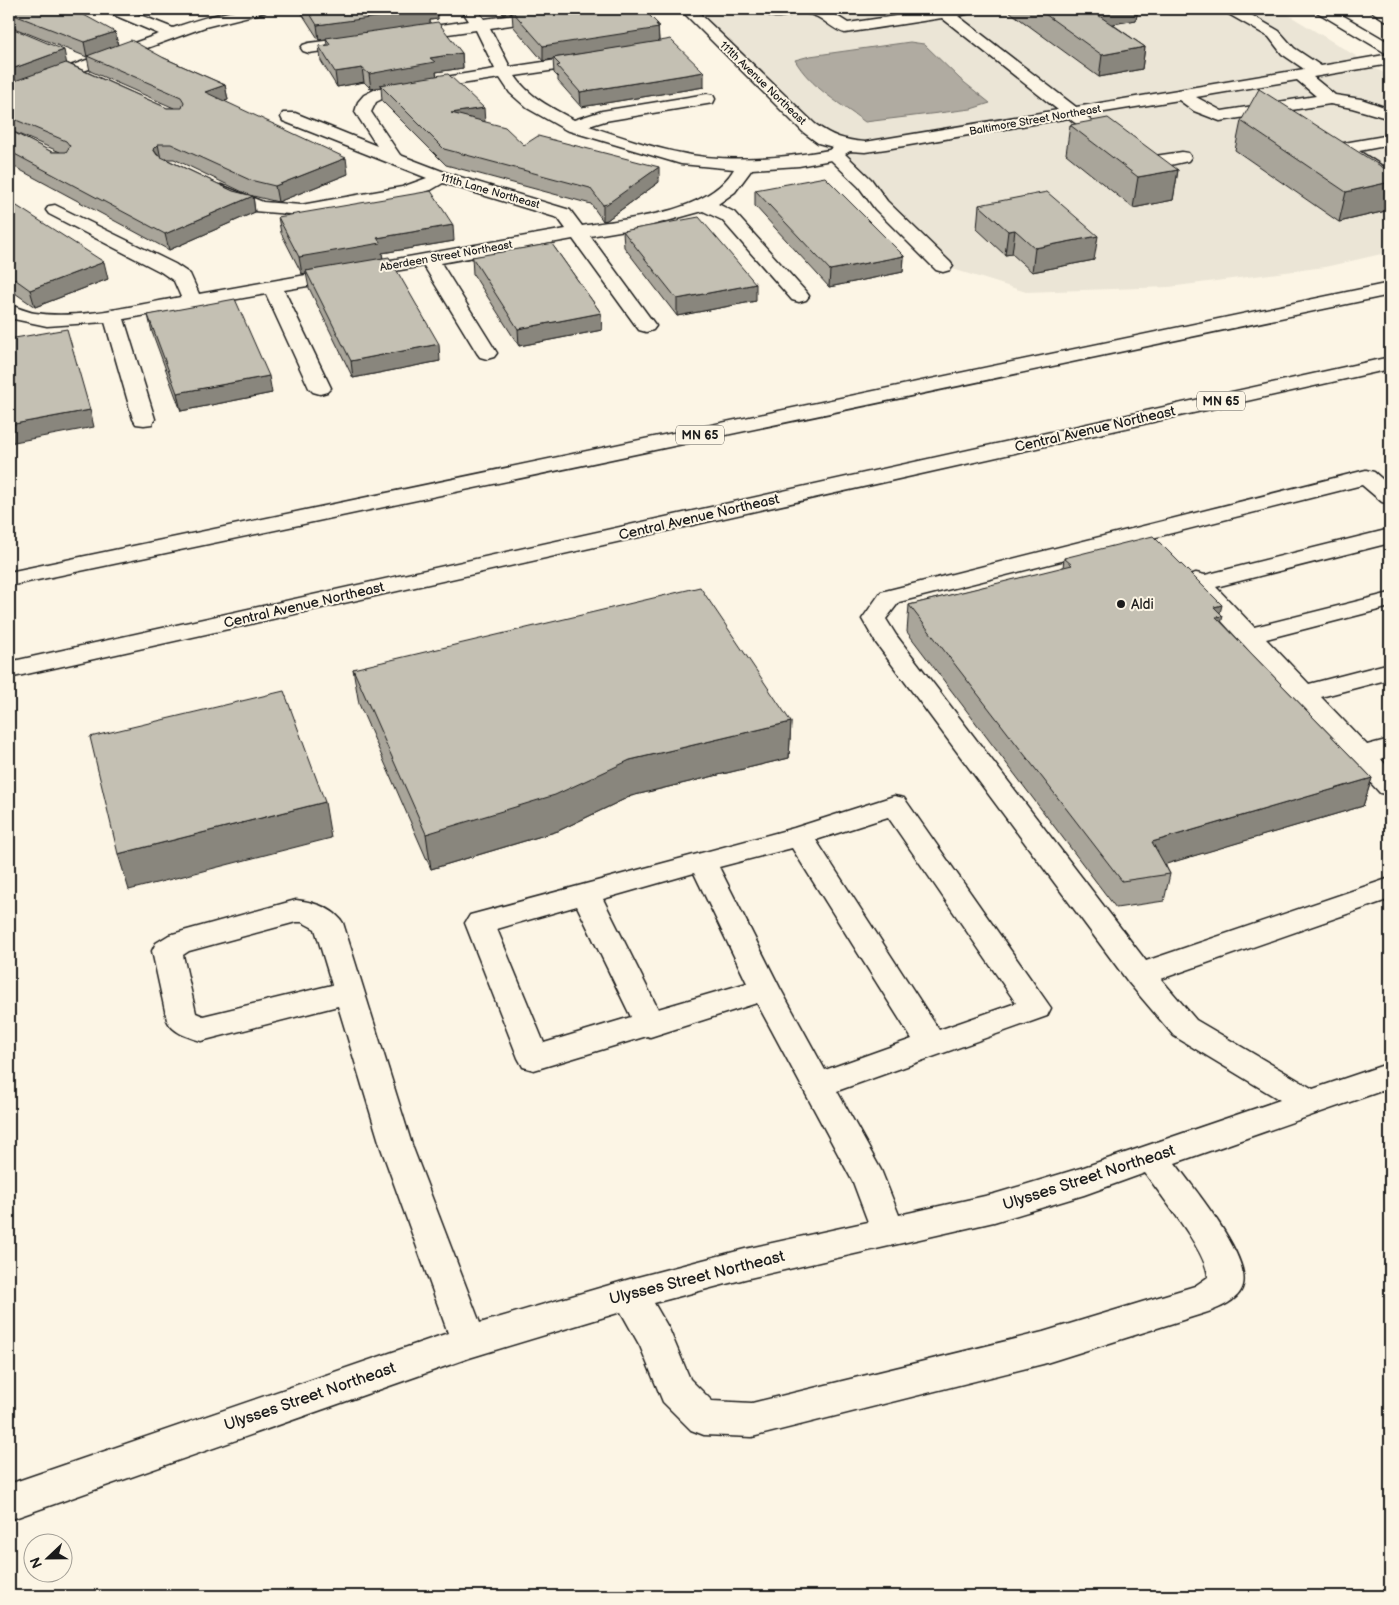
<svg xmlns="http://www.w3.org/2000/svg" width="1399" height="1605" font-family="'Balsamiq Sans',sans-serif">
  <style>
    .built { fill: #ebe5d6 }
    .water { fill: #b0aba1; stroke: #75726c }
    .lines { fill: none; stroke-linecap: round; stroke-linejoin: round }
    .minor-casing { stroke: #1c1c1c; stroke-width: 3 }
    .major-casing { stroke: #1c1c1c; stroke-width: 3 }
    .highway-casing { stroke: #1c1c1c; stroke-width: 3 }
    .minor { fill: #fcf5e5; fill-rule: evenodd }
    .major { fill: #fcf5e5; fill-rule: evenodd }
    .highway { fill: #fcf5e5; fill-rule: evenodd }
    .wall { fill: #a9a59a; stroke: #1c1c1c; fill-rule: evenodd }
    .shaded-wall { fill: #89867d; stroke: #1c1c1c }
    .building { fill: #c4c0b3; stroke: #1c1c1c }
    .poi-dot { fill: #1c1c1c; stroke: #fcf5e5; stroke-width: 2 }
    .labels { text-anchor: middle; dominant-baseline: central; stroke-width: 4; stroke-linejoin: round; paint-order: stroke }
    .far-street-label { font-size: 11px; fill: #1c1c1c; stroke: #fcf5e5 }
    .shield { fill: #fcf5e5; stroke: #5f5d58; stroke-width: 1 }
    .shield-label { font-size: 12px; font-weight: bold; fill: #1c1c1c }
    .street-label { font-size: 14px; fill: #1c1c1c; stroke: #fcf5e5 }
    .poi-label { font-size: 14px; fill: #1c1c1c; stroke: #fcf5e5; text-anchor: start }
    .near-street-label { font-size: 16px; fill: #1c1c1c; stroke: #fcf5e5 }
  </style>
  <rect width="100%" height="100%" fill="#fcf5e5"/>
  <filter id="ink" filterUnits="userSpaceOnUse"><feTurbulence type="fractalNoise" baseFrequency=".02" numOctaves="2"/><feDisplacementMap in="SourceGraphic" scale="10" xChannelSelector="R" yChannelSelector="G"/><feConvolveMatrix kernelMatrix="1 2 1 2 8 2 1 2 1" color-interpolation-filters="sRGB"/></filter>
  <g filter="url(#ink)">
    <path class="built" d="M 684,9 L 1279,9 L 1390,77 L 1390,252 L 1325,267 L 1169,287 L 1026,292 L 943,266 Z"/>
    <path class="water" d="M 910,42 L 924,44 L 960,79 L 990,103 L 971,109 L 865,122 C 841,104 810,87 795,60 L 810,56 Z"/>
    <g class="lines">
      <g class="minor-casing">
        <path id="minor" d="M 105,9 L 125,9 L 173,28 C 203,18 235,7 268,9 L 265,12 L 205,27 L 9,98 L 9,88 L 159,34 L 107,12 Z
          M 461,9 L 476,9 L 484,19 L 558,9 L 595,9 L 593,12 L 588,14 L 490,28 L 510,67 L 590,55 L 596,57 L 598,60 L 596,63 L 590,65 L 515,76 C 529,97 552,108 574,120 L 602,111 L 707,94 L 713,95 L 715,99 L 713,103 L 605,121 L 589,126 C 619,136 650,147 681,153 C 725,163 785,158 829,150 L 833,147 L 818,143 L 803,132 L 680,9 L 695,9 L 815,124 C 833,137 844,140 865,142 L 1058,110 L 942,18 L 845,33 C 829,29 823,14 802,13 C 788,13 772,24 763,9 L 826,9 L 848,23 L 943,9 L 977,9 L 975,12 L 958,16 L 1076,107 L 1304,69 L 1282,54 L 1269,37 L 1225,12 L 1222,9 L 1241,9 L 1279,31 L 1294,48 L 1321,66 L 1390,54 L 1390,64 L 1313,77 L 1335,95 L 1361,99 L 1390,109 L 1390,119 L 1352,108 L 1330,104 L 1220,121 L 1194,111 L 1179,100 L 1086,115 L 1091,121 L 1089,125 C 1080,127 1076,124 1069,118 L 886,149 L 865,152 L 850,151 L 845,154 L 871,179 L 887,201 L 950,262 L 953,266 L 950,270 L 943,272 L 936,270 L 875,209 L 859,187 L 831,160 L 799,166 L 752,169 L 735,192 L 718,204 L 734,212 L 806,292 L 809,296 L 806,300 L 799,302 L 792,300 L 722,220 L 703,211 L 649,226 L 590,236 L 656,326 L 653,330 L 646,332 L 639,330 L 573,239 L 441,263 L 497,353 L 494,357 L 487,359 L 480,357 L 477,353 L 424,266 L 284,290 L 331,388 L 327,392 L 320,394 L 313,392 L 309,388 L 266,294 L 124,319 L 155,419 L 152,424 L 144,425 L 136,424 L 133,419 L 105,322 L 47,326 L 9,318 L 9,305 C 18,307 26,312 35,313 C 80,320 135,305 181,297 L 174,281 L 161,272 L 49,214 L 46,210 L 49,206 L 55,205 L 175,264 L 190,274 L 199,294 L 566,229 L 558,218 L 443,183 L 431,190 L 405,197 L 301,215 L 254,211 L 215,194 L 212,190 L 215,186 L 221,185 L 263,202 L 301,205 L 402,187 L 427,178 L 283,121 L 281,117 L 283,113 L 295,113 L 377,146 L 355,112 L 358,102 L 364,95 L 378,88 L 495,69 L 476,30 L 406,40 L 401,38 L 398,35 L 401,32 L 406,30 L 469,21 ZM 500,78 L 510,93 L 527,108 L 566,130 L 681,164 L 734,169 C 708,214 629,218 582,226 L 570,210 L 447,173 L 400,155 L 371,112 L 376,102 L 390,95 ZM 1297,80 L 1316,96 L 1222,111 L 1196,97 Z
          M 356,37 L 362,39 L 364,42 L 362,45 L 309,53 L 303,51 L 301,48 L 303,45 L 309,43 Z
          M 1390,135 L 1390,145 L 1359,151 L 1390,171 L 1390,184 L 1384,183 L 1338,152 L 1335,148 L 1338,144 L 1344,143 Z
          M 1131,148 L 1137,149 L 1148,157 L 1182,152 L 1188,153 L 1191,157 L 1188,161 C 1166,166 1138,175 1122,153 L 1125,149 Z
          M 1366,470 L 1374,472 L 1390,486 L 1390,504 L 1382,502 L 1362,485 L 899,602 L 886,619 L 896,635 L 1146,961 L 1390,878 L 1390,899 L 1161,979 L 1196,1020 L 1313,1089 L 1390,1063 L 1390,1088 L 1175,1163 C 1193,1187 1250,1256 1243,1285 C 1240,1300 1218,1309 1205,1313 L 1043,1364 L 752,1437 L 704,1435 L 691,1430 L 663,1402 L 640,1346 L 621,1312 L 469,1358 L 9,1520 L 9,1484 L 448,1333 L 381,1148 L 338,1006 L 201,1041 C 188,1037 173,1033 167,1020 L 152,951 L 156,943 L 169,935 L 296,900 C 313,902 334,908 343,923 L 413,1148 L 480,1323 L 630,1279 L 745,1249 L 868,1222 L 853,1182 L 757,1003 L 650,1037 L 647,1036 L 534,1070 L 523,1067 L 518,1058 L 465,923 L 470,915 L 794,828 L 894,796 L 904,798 L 1051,1008 L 1047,1016 L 837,1091 L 881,1170 L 899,1215 L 994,1194 L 1084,1167 L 1280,1100 L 1174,1036 L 1129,983 L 876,643 L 862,619 L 881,592 ZM 888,817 L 1016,1003 L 939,1030 L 816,840 ZM 792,848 L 912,1039 L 825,1070 L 780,988 L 719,867 ZM 694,873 L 747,983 L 658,1009 L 603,899 ZM 577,906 L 631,1017 L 544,1043 L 497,929 ZM 296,922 L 302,922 L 315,929 L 332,985 L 203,1016 L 196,1013 L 183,955 L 189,951 ZM 1145,1173 C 1162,1197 1207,1252 1208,1277 L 1195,1286 L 1043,1332 L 752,1403 L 712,1401 L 690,1379 L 669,1329 L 654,1303 L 745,1279 L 994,1222 L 1084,1195 Z
          M 1390,529 L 1390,543 L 1216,587 L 1254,627 L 1390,593 L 1390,607 L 1266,639 L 1309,684 L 1390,663 L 1390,679 L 1321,697 L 1367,745 L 1390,739 L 1390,757 L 1381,759 L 1390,770 L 1390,795 L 1380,793 L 1184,580 L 1188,575 L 1196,573 L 1205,575 Z"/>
      </g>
      <g class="major-casing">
        <path id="major" d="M 1314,9 L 1332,9 L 1390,43 L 1390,54 L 1384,52 L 1317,12 Z
          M 1368,9 L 1387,9 L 1390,11 L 1390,22 L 1385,20 Z"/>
      </g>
      <g class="highway-casing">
        <path id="highway" d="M 1390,283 L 1390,295 L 9,586 L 9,572 Z
          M 1390,357 L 1390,369 L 9,678 L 9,662 Z"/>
      </g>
      <use href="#minor" class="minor"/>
      <use href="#major" class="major"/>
      <use href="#highway" class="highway"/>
    </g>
    <path class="wall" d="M 9,9 L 115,32 L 118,45 L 164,58 L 225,85 L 228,100 L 224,101 L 348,174 L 278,202 L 253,196 L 255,212 L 169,250 L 9,164 L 9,130 L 52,152 L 60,152 L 9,130 L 9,27 L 67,63 L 167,108 L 174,108 L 90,71 L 87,57 L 9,26 ZM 166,159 L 174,159 L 251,196 L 233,191 Z
      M 299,9 L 437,9 L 438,19 L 430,20 L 430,23 L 462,53 L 463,68 L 436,72 L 437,76 L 485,122 L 524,145 L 659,182 L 607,220 L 603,221 L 591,204 L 446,165 L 382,101 L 381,87 L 371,89 L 364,82 L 337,87 L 321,61 L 319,46 L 327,45 L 326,39 L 319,40 Z
      M 498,9 L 643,9 L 658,24 L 659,41 L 704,87 L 581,107 L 558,81 L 558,77 L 554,73 L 553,59 L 543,61 L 513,26 L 512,13 L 503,14 Z
      M 1006,9 L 1138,9 L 1136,20 L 1112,24 L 1145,47 L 1142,69 L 1099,77 Z
      M 1241,121 L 1390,172 L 1390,210 L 1339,222 L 1235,150 Z
      M 1070,125 L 1178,170 L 1173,200 L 1133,208 L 1066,154 Z
      M 755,190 L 904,256 L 903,272 L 829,287 L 755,206 Z
      M 9,201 L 108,279 L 35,307 L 9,289 Z
      M 979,205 L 1094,260 L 1032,272 L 1012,254 L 1005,255 L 977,229 Z
      M 278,217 L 454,241 L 382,253 L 383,258 L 440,361 L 353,378 L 309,288 L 306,273 L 302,274 L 281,233 Z
      M 623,231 L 756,301 L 677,316 L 624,247 Z
      M 554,247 L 601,313 L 602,330 L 519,346 L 473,274 L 472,257 Z
      M 148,315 L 272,393 L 181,411 L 152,332 Z
      M 1064,558 L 1220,613 L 1221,622 L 1372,778 L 1363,806 L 1165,864 L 1170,874 L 1164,901 L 1116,908 L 907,632 L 909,605 L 1063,568 Z
      M 353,669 L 791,722 L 789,758 L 631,796 L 558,831 L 431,869 L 359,704 Z"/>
    <path class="shaded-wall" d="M 426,9 L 437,9 L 438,19 L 430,20 L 430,24 L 319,40 L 317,25 Z
      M 503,9 L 545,9 L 512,11 L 512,13 L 503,14 Z
      M 861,9 L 878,9 L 861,11 Z
      M 1087,9 L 1138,9 L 1136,20 L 1084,29 Z
      M 658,24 L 659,42 L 553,58 L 553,59 L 543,61 L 543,46 Z
      M 115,32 L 118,46 L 87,57 L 84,42 Z
      M 1145,47 L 1142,69 L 1099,77 L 1102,55 Z
      M 64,50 L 67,65 L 9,86 L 9,70 Z
      M 462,53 L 463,68 L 436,72 L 437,77 L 380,85 L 381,87 L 371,89 L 369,74 L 430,58 Z
      M 362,68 L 364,82 L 337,87 L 335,72 Z
      M 704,72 L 704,87 L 581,107 L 580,92 Z
      M 225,85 L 228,100 L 207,107 L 205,92 Z
      M 484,108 L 485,123 L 451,113 Z
      M 158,144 L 161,159 L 153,149 Z
      M 346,158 L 348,174 L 278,202 L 275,186 Z
      M 659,167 L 659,182 L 607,220 L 603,221 L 603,205 Z
      M 1178,170 L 1173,200 L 1133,208 L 1138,177 Z
      M 1390,182 L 1390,210 L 1339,222 L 1346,192 Z
      M 253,196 L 255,212 L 169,250 L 165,234 Z
      M 453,225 L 454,241 L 382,253 L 383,260 L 306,271 L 306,273 L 302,274 L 299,257 L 377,238 Z
      M 1015,230 L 1012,254 L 1005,255 L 1008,231 Z
      M 1098,236 L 1094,260 L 1032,272 L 1035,248 Z
      M 904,256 L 903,272 L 829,287 L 830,270 Z
      M 104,262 L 108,279 L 35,307 L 30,290 Z
      M 756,284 L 756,301 L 677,316 L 677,299 Z
      M 601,313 L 602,330 L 519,346 L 518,329 Z
      M 439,344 L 440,361 L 353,378 L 351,361 Z
      M 269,376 L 272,393 L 181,411 L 177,393 Z
      M 90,410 L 94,427 L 9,443 L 9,425 Z
      M 1222,605 L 1219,617 L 1223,616 L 1216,643 L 1214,607 Z
      M 791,722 L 789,758 L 631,796 L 558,831 L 431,869 L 426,834 L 630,760 Z
      M 1372,778 L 1363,806 L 1146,870 L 1152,842 Z
      M 325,802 L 331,838 L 129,890 L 118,854 Z"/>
    <path class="building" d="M 9,9 L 73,9 L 115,32 L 84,42 L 9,13 Z
      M 307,9 L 428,9 L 429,10 L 317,25 Z
      M 533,9 L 643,9 L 658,24 L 656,24 L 659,28 L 543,46 L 512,11 Z
      M 1038,9 L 1089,9 L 1145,47 L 1102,55 Z
      M 438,22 L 462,53 L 430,58 L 435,62 L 369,74 L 362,68 L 335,72 L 319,46 L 330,45 L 326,38 Z
      M 9,27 L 64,50 L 9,70 Z
      M 670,39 L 704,72 L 580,92 L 557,66 L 560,65 L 553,58 L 666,40 Z
      M 131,40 L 164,58 L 225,85 L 205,92 L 346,158 L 275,186 L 250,180 L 171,144 L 158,144 L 153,149 L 157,155 L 233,191 L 253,196 L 165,234 L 9,151 L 9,130 L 52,152 L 66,152 L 70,146 L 66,141 L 9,117 L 9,83 L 66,63 L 167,108 L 182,108 L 184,102 L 181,97 L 87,56 Z
      M 448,74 L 484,108 L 451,113 L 505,127 L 524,145 L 538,136 L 659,167 L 607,204 L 603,205 L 590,188 L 444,149 L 380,85 Z
      M 1259,89 L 1390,172 L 1390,182 L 1346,192 L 1241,121 Z
      M 1108,118 L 1178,170 L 1138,177 L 1070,125 Z
      M 825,177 L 904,256 L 830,270 L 755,190 Z
      M 431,191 L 453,225 L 377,238 L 381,243 L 299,257 L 278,217 Z
      M 1047,192 L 1098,236 L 1035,248 L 1015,230 L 1008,231 L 979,205 Z
      M 9,201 L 104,262 L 30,290 L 9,275 Z
      M 699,217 L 756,284 L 677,299 L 623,231 Z
      M 554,243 L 552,244 L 601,313 L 518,329 L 472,257 Z
      M 389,257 L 439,344 L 351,361 L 306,271 Z
      M 235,299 L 269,376 L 177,393 L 148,315 Z
      M 67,329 L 90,410 L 9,425 L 9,339 Z
      M 1153,536 L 1222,605 L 1214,607 L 1223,616 L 1216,617 L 1372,778 L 1152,842 L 1170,874 L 1122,881 L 909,605 L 1072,565 L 1064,558 Z
      M 700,587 L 791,722 L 630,760 L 555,795 L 426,834 L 353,669 Z
      M 284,691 L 325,802 L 118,854 L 90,737 Z"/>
  </g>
  <circle class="poi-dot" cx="1121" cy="604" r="5"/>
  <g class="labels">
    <g class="far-street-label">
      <text transform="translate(763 83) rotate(44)">111th Avenue Northeast</text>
      <text transform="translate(1035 120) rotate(-10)">Baltimore Street Northeast</text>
      <text transform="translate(490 191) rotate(16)">111th Lane Northeast</text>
      <text transform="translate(446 256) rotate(-10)">Aberdeen Street Northeast</text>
    </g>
    <g class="shield">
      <rect x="1197" y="391.5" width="48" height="19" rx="4"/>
      <rect x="676" y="425.5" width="48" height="19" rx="4"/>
    </g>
    <g class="shield-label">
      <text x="1221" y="401">MN 65</text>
      <text x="700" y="435">MN 65</text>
    </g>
    <g class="street-label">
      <text transform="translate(1095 429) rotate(-13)">Central Avenue Northeast</text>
      <text transform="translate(699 517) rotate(-13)">Central Avenue Northeast</text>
      <text transform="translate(304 605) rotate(-13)">Central Avenue Northeast</text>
    </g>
    <g class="poi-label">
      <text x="1131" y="604">Aldi</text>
    </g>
    <g class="near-street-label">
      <text transform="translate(1089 1178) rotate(-18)">Ulysses Street Northeast</text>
      <text transform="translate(697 1278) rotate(-14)">Ulysses Street Northeast</text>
      <text transform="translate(310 1397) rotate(-19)">Ulysses Street Northeast</text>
    </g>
  </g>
  <rect width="1399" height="1605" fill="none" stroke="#fcf5e5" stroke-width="30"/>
  <rect x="15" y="15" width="1369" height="1575" fill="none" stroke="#1c1c1c" stroke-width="2" filter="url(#ink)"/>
  <g transform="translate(48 1558) rotate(248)"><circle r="24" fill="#fcf5e5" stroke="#a29e95"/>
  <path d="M0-4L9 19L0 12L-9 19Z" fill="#1c1c1c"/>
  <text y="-8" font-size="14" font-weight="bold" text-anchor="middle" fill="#1c1c1c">N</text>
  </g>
</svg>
